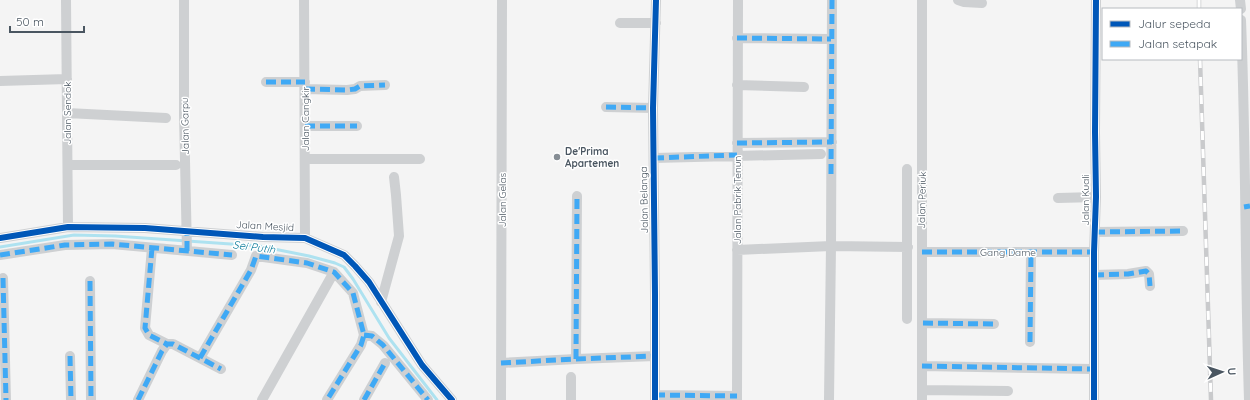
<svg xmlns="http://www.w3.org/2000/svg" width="1250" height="400" font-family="Quicksand,sans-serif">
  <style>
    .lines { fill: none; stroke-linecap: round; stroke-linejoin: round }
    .stream { stroke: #aee2f0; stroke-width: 3 }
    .minor { stroke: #ced0d2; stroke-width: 10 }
    .rail-casing { stroke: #c9cacc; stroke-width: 4.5 }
    .rail { stroke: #fff; stroke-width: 3; stroke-dasharray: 9; stroke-linecap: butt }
    .quiet { stroke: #3fa9f5; stroke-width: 5; stroke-dasharray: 10 5; stroke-linecap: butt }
    .cycleway-casing { stroke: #fff; stroke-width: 8 }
    .cycleway { stroke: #0057b8; stroke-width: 6 }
    .poi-dot { fill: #868d94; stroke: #fff; stroke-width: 1.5 }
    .labels { text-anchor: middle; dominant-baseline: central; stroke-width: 3; stroke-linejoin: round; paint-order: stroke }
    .street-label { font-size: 10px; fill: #4a5661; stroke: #fff }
    .poi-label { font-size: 10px; font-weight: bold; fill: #4a5661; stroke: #fff; text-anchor: start }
    .water-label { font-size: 11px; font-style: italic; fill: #0c7c9b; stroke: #fff }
  </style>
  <rect width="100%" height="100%" fill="#f4f4f4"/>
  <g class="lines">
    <path class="stream" d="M 0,247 L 74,235 L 115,236 L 259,246 L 309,256 L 335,263 L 344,267 L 353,279 L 389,338 L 437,400"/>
    <path class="minor" d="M 66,0 L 68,227
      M 184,0 L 184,115 L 187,251
      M 304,0 L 305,238
      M 922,0 L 922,400
      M 958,0 L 964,2 L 982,3
      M 1240,0 L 1241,9
      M 1241,20 C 1246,147 1245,274 1249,400
      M 620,23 L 656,23
      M 737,38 L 831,39
      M 0,81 L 67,79
      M 266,82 L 305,82
      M 737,85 L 804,87
      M 305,89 L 347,90 L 355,89 L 360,86 L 385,85
      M 606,107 L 653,108
      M 67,113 L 166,118
      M 305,126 L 357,126
      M 737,143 L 832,142
      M 654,158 L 821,154
      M 305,159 L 420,159
      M 68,165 L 176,165
      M 1058,198 L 1096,197
      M 1095,232 L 1183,231
      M 0,238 L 68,227 L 145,228 L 263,237 L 305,238 L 344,255 L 355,266 L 369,282 L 422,365 L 452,400
      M 152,248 L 145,328 L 149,335 L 167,344
      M 737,250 L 831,246 L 908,247
      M 922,252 L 1094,252
      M 0,255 L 65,245 L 112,244 L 232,255
      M 1094,275 L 1128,274 L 1146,271 L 1149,274 L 1150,286
      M 3,278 L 6,400
      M 90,281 L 91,400
      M 381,302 L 399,236 L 396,195 L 394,177
      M 907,319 L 907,169
      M 923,323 L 994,324
      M 364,335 L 372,336 L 383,345 L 428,400
      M 1030,342 L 1031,252
      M 70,356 L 71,400
      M 200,358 L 251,270 L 256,256 L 307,263 L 334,272 L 353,293 L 364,335 L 361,345 L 327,400
      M 576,359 L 577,196
      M 501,363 L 576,359 L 655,356
      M 922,366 L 1093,369
      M 922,390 L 1008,391
      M 655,395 L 737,396
      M 138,400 L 162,351 L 167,344 L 173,344 L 221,369
      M 262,400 L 334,272
      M 364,400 L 385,363
      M 501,400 L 502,0
      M 571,400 L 571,377
      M 655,400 L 655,295 L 653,108 L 656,0
      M 737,400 L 738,0
      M 829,400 L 831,246 L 832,0
      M 1094,400 L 1094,252 L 1096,197 L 1095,132 L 1096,0"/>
    <g class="rail-casing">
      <path id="rail" d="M 1199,0 L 1199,9
        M 1200,59 L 1211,400"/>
    </g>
    <use href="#rail" class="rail"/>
    <path class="quiet" d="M 737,38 L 831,39
      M 266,82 L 305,82
      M 305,89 L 347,90 L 355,89 L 360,86 L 385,85
      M 606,107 L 653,108
      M 305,126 L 357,126
      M 737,143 L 832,142
      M 654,158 L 737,155
      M 831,174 L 832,0
      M 1244,207 L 1250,206
      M 1095,232 L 1183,231
      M 152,248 L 145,328 L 149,335 L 167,344
      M 187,251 L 187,231
      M 922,252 L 1094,252
      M 0,255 L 65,245 L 112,244 L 232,255
      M 1094,275 L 1128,274 L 1146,271 L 1149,274 L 1150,286
      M 3,278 L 6,400
      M 90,281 L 91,400
      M 923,323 L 994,324
      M 364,335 L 372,336 L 383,345 L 428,400
      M 1030,342 L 1031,252
      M 70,356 L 71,400
      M 200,358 L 251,270 L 256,256 L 307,263 L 334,272 L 353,293 L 364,335 L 361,345 L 327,400
      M 576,359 L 577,196
      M 501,363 L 576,359 L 655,356
      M 922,366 L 1093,369
      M 655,395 L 737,396
      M 138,400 L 162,351 L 167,344 L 173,344 L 221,369
      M 364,400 L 385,363"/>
    <g class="cycleway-casing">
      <path id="cycleway" d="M 0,238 L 68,227 L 145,228 L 263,237 L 305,238 L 344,255 L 355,266 L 369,282 L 422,365 L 452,400
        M 655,400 L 655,295 L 653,108 L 656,0
        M 1094,400 L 1094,252 L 1096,197 L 1095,132 L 1096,0"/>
    </g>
    <use href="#cycleway" class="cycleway"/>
  </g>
  <circle class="poi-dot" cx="557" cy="157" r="4"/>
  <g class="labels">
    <g class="street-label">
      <text transform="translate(67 113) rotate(-90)">Jalan Sendok</text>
      <text transform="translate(305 119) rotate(-90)">Jalan Cangkir</text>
      <text transform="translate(185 126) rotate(-91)">Jalan Garpu</text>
      <text transform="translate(502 200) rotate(-90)">Jalan Gelas</text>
      <text transform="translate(644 200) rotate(-91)">Jalan Belanga</text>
      <text transform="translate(737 200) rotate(-90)">Jalan Pabrik Tenun</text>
      <text transform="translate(922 200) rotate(-89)">Jalan Periuk</text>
      <text transform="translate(1085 200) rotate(-90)">Jalan Kuali</text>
      <text transform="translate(265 226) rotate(3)">Jalan Mesjid</text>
      <text x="1008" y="252">Gang Dame</text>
    </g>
    <g class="poi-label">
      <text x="565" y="151">De'Prima<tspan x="565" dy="12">Apartemen</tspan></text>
    </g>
    <g class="water-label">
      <text transform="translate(254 247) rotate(7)">Sei Putih</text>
    </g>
  </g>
  <rect x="1102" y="8" width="140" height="52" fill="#ffffff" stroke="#b7bbc0"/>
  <rect x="1110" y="21" width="20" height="6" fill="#0057b8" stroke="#b7bbc0"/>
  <text x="1138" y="28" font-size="12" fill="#4a5661">Jalur sepeda</text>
  <rect x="1110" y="41" width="20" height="6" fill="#3fa9f5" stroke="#b7bbc0"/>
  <text x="1138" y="48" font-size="12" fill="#4a5661">Jalan setapak</text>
  <g transform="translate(1222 372) rotate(87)" stroke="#ffffff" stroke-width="3" paint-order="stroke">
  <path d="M0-3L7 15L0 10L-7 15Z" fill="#4a5661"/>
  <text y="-6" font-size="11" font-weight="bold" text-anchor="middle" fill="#4a5661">U</text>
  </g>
  <path d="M10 26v6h74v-6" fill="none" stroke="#4a5661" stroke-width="2"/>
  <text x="16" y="26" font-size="12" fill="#4a5661" stroke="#ffffff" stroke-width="3" paint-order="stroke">50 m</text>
</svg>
